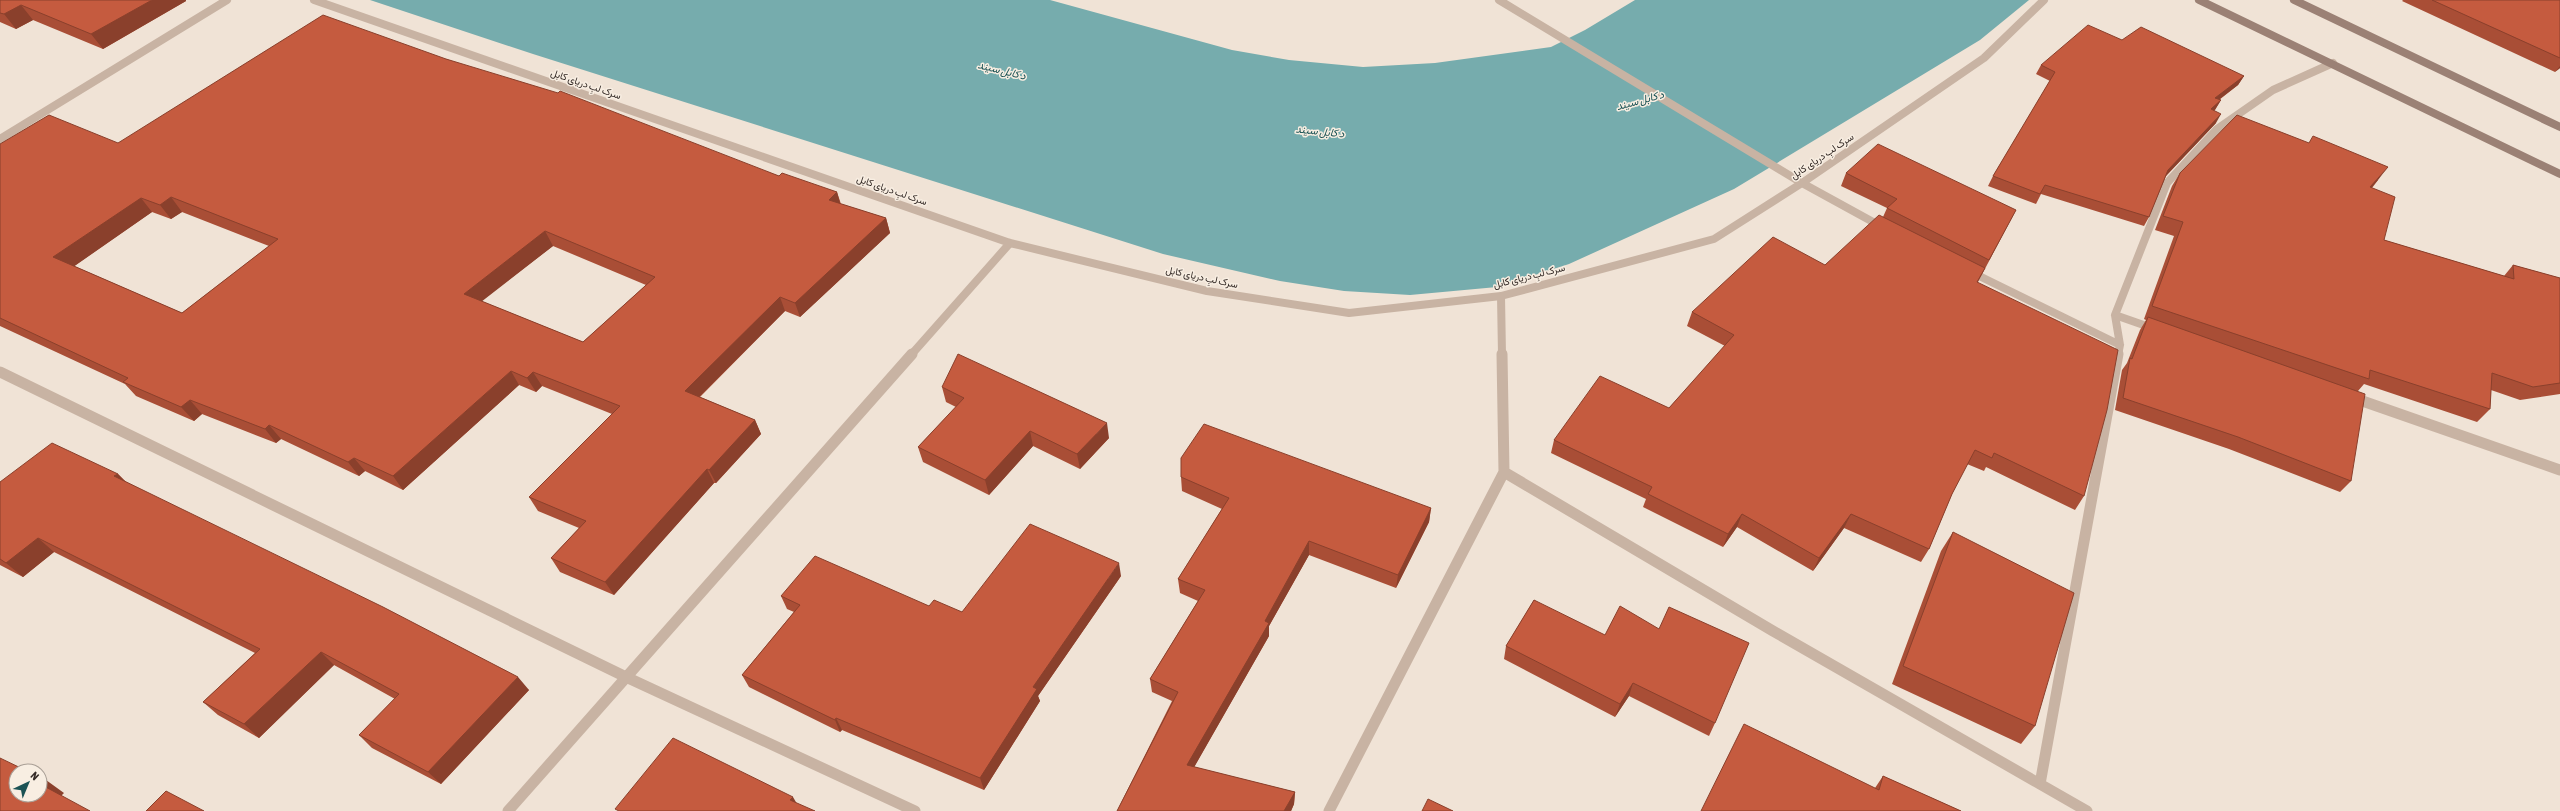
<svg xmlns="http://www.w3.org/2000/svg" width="2560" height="811" font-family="'Asap Condensed',Vazirmatn,sans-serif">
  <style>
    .water { fill: #76acad }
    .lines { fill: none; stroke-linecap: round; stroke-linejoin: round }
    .lane { stroke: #c8b3a3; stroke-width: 8 }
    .street-far1 { stroke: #c8b3a3; stroke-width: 8 }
    .street { stroke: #c8b3a3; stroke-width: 11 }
    .secondary { stroke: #9b8175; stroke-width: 8 }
    .wall { fill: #a94e36; fill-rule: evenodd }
    .shaded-wall { fill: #8a402c }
    .building { fill: #c55b3f; stroke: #8a402c; fill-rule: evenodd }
    .labels { text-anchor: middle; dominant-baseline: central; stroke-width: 3; stroke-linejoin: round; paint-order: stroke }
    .street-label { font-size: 10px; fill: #332925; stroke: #f8eee2 }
    .water-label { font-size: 11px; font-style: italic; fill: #1b5254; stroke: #f8eee2 }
  </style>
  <rect width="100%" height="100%" fill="#f0e3d6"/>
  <path class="water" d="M 370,0 L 1050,0 L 1232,50 L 1289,60 L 1363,67 L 1435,63 L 1551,47 L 1585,30 L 1635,0 L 2029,0 L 1980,40 L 1734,189 L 1569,264 L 1497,287 L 1410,295 L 1344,291 L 1280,281 L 1163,254 L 533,54 Z"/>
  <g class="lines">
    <path class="lane" d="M 1499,0 L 1802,183"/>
    <path class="street-far1" d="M 314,0 L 1010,243 L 1207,291 L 1349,313 L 1501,296 L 1714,239 L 1802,183 L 1984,58 L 2044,0
      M 0,139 L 227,0
      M 1802,183 L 1884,228
      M 1969,271 L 2120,345
      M 1501,296 L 1502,355
      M 2115,315 L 2155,329
      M 911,355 L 1010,243
      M 2118,355 L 2120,345 L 2115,315 L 2167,183 L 2217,129 L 2273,90 L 2333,63"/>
    <path class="street" d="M 0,372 L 626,677 L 915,811
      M 2351,397 L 2560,470
      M 1504,472 L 1773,631 L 2087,811
      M 2040,784 L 2118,354
      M 508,811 L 912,354
      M 1329,811 L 1504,472 L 1502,354"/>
    <path class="secondary" d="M 2199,0 L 2560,174
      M 2294,0 L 2560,127"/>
  </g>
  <path class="wall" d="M 0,0 L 186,1 L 103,49 L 33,20 L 16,29 L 0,22 Z
    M 2403,0 L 2560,0 L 2560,68 L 2555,72 L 2402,1 Z
    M 2122,40 L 2244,76 L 2238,85 L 2219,100 L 2221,100 L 2214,111 L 2216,123 L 2166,176 L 2149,217 L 2144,226 L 2041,194 L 2036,204 L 1988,186 L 1993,176 L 2050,81 L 2036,74 L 2041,65 Z
    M 446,59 L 779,176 L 837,192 L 841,204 L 886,218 L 890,233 L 800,317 L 785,311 L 700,397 L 755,420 L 761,434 L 716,483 L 714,483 L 614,595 L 560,572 L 551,558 L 579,528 L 538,511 L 529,497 L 612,414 L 542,386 L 536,392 L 519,385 L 403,490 L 365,471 L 359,476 L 281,439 L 276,443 L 202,414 L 194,421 L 136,396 L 125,384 L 0,326 L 0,144 L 118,143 ZM 152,212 L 171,219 L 182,212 L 269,246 L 182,313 L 74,266 ZM 553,246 L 646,285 L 583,342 L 481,301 Z
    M 1846,173 L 2016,210 L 1978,282 L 2084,496 L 2075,510 L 1986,467 L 1984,471 L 1967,464 L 1952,494 L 1929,549 L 1921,562 L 1844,528 L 1813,571 L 1737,527 L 1723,547 L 1643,507 L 1646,499 L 1551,453 L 1554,440 L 1669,408 L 1725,346 L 1687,326 L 1692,312 L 1825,265 L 1883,217 L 1887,208 L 1841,186 Z
    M 2180,173 L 2378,180 L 2372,188 L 2384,240 L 2504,276 L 2513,265 L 2560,278 L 2560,394 L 2520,400 L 2491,390 L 2490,409 L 2477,422 L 2364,384 L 2358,391 L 2351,481 L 2340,492 L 2229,449 L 2115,410 L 2122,370 L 2127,363 L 2140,330 L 2146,320 L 2144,319 L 2174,236 L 2155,230 L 2172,186 Z
    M 942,387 L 1109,438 L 1080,469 L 1033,446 L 989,495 L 923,462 L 918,447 L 956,407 L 946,402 Z
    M 118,474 L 126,482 L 529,690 L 441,784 L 372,748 L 359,735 L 395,699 L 334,665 L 259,738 L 218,715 L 203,702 L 255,653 L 54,552 L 23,577 L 0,565 L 0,482 Z
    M 1181,477 L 1431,508 L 1429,522 L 1396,588 L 1309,555 L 1269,626 L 1269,636 L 1194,767 L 1295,792 L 1294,804 L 1291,811 L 1117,811 L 1172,701 L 1152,692 L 1150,679 L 1198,601 L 1180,593 L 1178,579 L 1222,509 L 1182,491 Z
    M 1953,532 L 2035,726 L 2021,744 L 1892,684 L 1941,551 Z
    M 1121,576 L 1038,696 L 1040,701 L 984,790 L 842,730 L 840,732 L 749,687 L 742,675 L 794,612 L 787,609 L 781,596 L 929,606 L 962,612 Z
    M 1534,600 L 1715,723 L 1709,736 L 1629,696 L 1615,717 L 1504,659 L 1506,646 Z
    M 1883,776 L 1961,811 L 1701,811 L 1875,788 Z"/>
  <path class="shaded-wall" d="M 152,0 L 186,0 L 186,1 L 103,49 L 91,34 Z
    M 21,5 L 33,20 L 16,29 L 4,14 Z
    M 2560,66 L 2560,68 L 2555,72 Z
    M 2244,76 L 2238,85 L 2209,107 L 2215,98 Z
    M 2221,100 L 2215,110 L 2205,119 L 2211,109 Z
    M 2221,114 L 2216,123 L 2163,179 L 2168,170 Z
    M 2388,167 L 2378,180 L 2360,201 L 2370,187 Z
    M 837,192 L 841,207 L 829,200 Z
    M 171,197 L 182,212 L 171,219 L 160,205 Z
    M 141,198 L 152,212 L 66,272 L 53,257 Z
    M 886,218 L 890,233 L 800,317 L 795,303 Z
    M 545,231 L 553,246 L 472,309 L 464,294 Z
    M 780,297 L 785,311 L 691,405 L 685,391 Z
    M 511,371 L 519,385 L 403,490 L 393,476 Z
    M 533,372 L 542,386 L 536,392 L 527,378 Z
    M 190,400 L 202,414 L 194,421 L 181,407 Z
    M 755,420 L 761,434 L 716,483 L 709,470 Z
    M 1107,423 L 1109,438 L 1080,469 L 1077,454 Z
    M 269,425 L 281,439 L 276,443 L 265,429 Z
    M 1030,431 L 1033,446 L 989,495 L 985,480 Z
    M 354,458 L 365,471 L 359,476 L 348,462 Z
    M 707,469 L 714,483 L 614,595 L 605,582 Z
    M 118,474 L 132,488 L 114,476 Z
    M 1431,508 L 1429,522 L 1396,588 L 1398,575 Z
    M 1742,514 L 1737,527 L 1723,547 L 1728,534 Z
    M 1851,514 L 1844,528 L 1813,571 L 1819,558 Z
    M 38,538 L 54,552 L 23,577 L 6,563 Z
    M 1309,541 L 1309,555 L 1269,626 L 1269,636 L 1188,778 L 1187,765 L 1265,621 Z
    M 1119,563 L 1121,576 L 1038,696 L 1040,701 L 984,790 L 980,778 L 1033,687 Z
    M 321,652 L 334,665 L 259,738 L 244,724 Z
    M 518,677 L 529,690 L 441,784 L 428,772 Z
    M 1633,683 L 1629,696 L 1615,717 L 1620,704 Z
    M 836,718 L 842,730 L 840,732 L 835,720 Z
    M 46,780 L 64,793 L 60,797 L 42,785 Z
    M 1295,792 L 1294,804 L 1291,811 L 1284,811 Z
    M 793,797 L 800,809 L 790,800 Z"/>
  <path class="building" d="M 0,0 L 152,0 L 91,34 L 21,5 L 4,14 L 0,13 Z
    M 2432,0 L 2560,0 L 2560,58 Z
    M 323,15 L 446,59 L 558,93 L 560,91 L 779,176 L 782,173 L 837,192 L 829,200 L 886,218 L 795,303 L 780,297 L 685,391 L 755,420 L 709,470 L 707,469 L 605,582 L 551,558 L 586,521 L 529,497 L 620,406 L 533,372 L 527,378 L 511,371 L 393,476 L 354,458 L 348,462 L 269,425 L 265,429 L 190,400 L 181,407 L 123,382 L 128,378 L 0,318 L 0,144 L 49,115 L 118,143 ZM 171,197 L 278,239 L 182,313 L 53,257 L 141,198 L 160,205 ZM 545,231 L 655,277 L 583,342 L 464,294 Z
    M 2088,25 L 2122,40 L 2141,27 L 2244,76 L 2215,98 L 2221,100 L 2211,109 L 2221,114 L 2168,170 L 2149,217 L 2045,185 L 2040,194 L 1993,176 L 2055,72 L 2041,65 Z
    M 2237,115 L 2309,143 L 2313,136 L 2388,167 L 2370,187 L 2395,197 L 2384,240 L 2514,279 L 2513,265 L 2560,278 L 2560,383 L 2533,387 L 2492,373 L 2490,409 L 2370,370 L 2369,379 L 2152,306 L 2183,222 L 2163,216 L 2180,173 Z
    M 1878,144 L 2016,210 L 1989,260 L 1887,208 L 1897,199 L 1846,173 Z
    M 1879,215 L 1985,268 L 1977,282 L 2118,350 L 2107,410 L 2084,496 L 1994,453 L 1992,458 L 1975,450 L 1952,494 L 1929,549 L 1851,514 L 1819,558 L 1742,514 L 1728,534 L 1648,494 L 1652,487 L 1554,440 L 1600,376 L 1669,408 L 1734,335 L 1692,312 L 1773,237 L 1825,265 Z
    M 2148,317 L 2365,394 L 2351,481 L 2238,437 L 2123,398 L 2130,358 L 2132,359 Z
    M 958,354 L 1107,423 L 1077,454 L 1030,431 L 985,480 L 918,447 L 964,398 L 942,387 Z
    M 1204,424 L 1431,508 L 1398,575 L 1309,541 L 1265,621 L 1269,623 L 1187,765 L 1295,792 L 1284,811 L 1117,811 L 1178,692 L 1150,679 L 1205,590 L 1178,579 L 1229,498 L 1181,477 L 1181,458 Z
    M 52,443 L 118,474 L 114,476 L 383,607 L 518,677 L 428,772 L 359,735 L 399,694 L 321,652 L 244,724 L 203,702 L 260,649 L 38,538 L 6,563 L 0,559 L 0,482 Z
    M 1030,524 L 1119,563 L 1033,687 L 1037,689 L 980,778 L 836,718 L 835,720 L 742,675 L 800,605 L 781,596 L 815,556 L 929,606 L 934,600 L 962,612 Z
    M 1953,532 L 2074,593 L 2035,726 L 1903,666 Z
    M 1534,600 L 1605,635 L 1620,606 L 1659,629 L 1669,607 L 1749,643 L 1715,723 L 1633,683 L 1620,704 L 1506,646 Z
    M 1744,724 L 1879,790 L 1883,776 L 1961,811 L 1701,811 Z
    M 673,738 L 793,797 L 790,800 L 815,811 L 619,811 L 615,809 Z
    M 0,758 L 27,771 L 16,771 L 16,795 L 40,795 L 40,777 L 46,780 L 42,785 L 90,811 L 0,811 Z
    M 166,791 L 204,811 L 146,811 Z
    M 1428,799 L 1453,811 L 1422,811 Z"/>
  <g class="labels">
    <g class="street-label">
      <text transform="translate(586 84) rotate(19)">سرک لبِ دریای کابل</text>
      <text transform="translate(1822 156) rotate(-34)">سرک لبِ دریای کابل</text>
      <text transform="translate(892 190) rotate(19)">سرک لبِ دریای کابل</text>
      <text transform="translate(1529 276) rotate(-14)">سرک لبِ دریای کابل</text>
      <text transform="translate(1202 277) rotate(12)">سرک لبِ دریای کابل</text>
    </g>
    <g class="water-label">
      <text transform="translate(1002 70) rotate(14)">د کابل سيند</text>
      <text transform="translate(1640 100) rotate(-15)">د کابل سيند</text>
      <text transform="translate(1320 131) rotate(6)">د کابل سيند</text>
    </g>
  </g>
  <g transform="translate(28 783) rotate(44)"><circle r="19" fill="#f8eee2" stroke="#a99f96"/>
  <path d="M0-3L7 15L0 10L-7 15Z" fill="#1b5254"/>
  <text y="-6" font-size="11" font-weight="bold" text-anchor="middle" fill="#332925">N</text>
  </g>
</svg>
